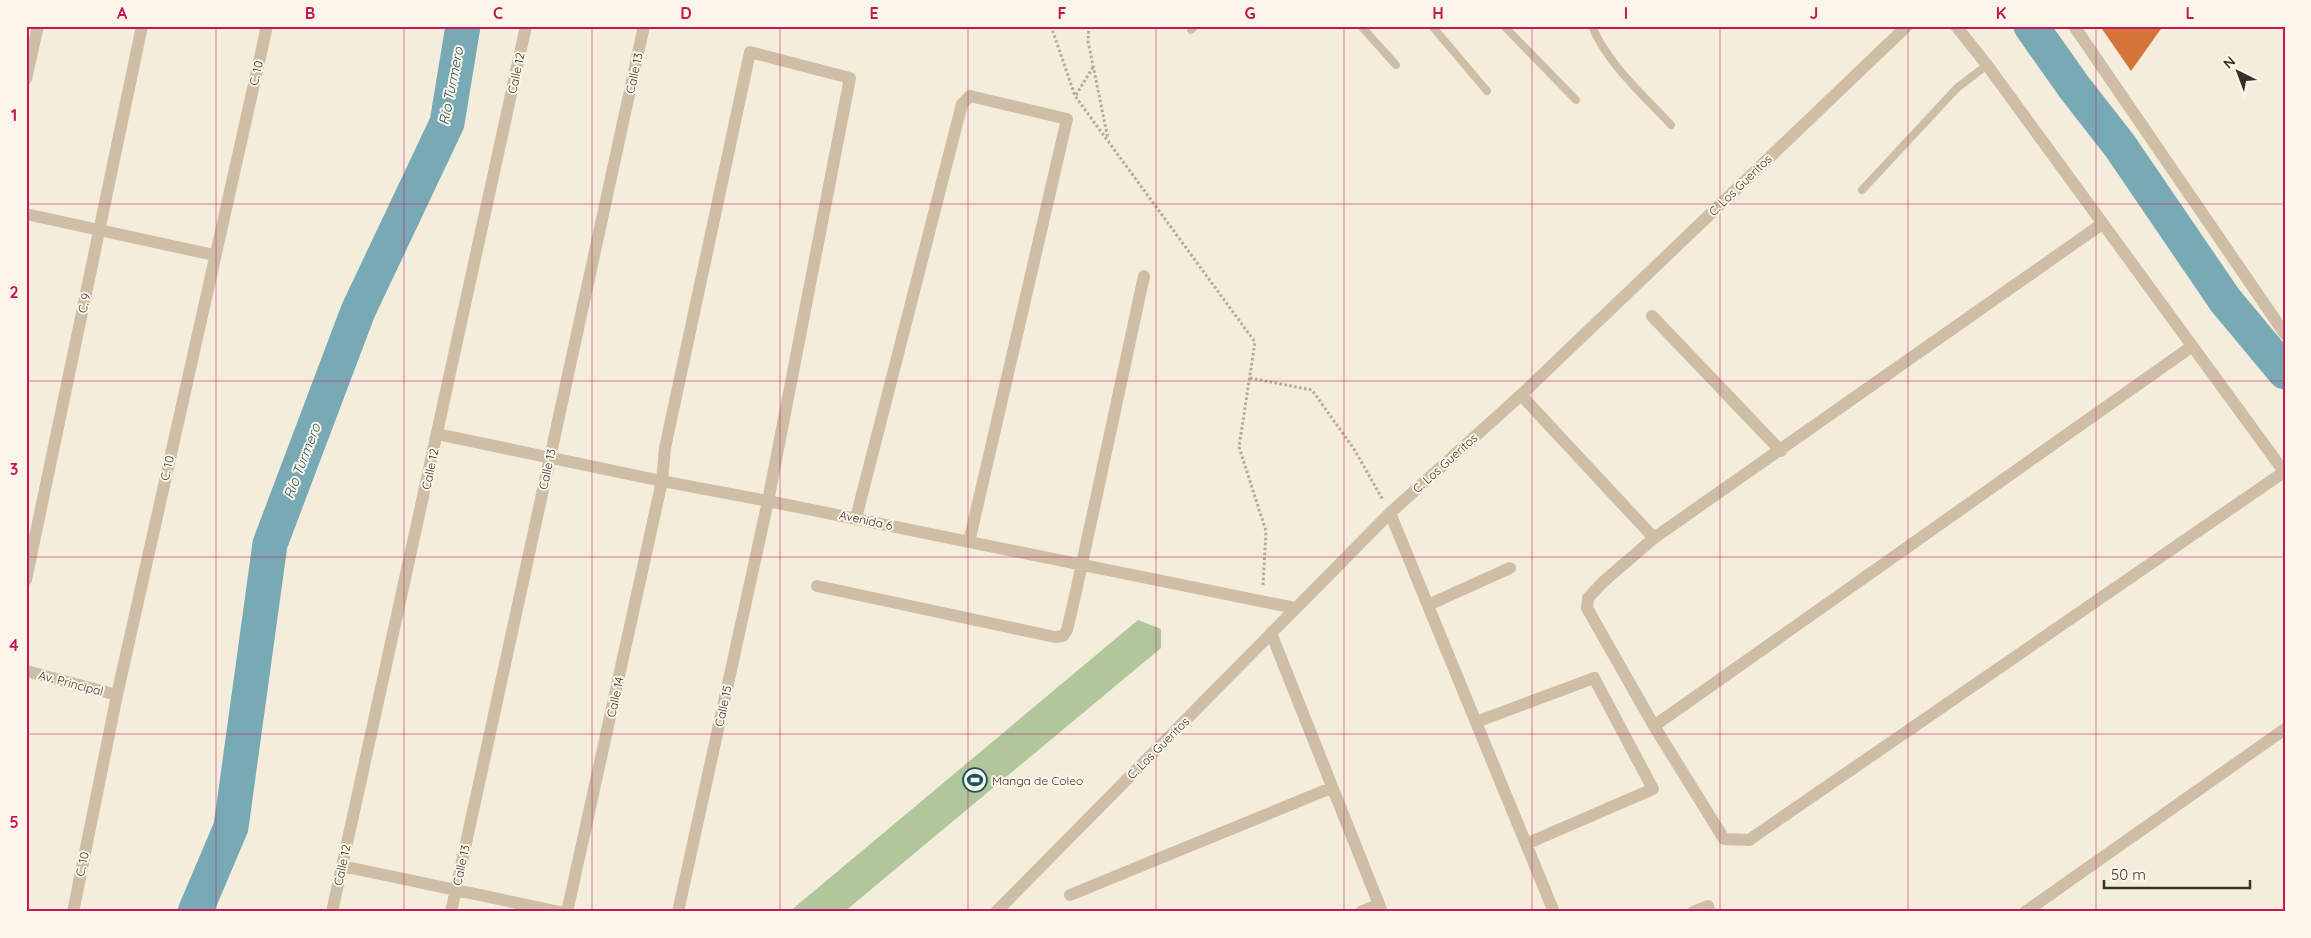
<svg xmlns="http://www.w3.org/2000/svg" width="2311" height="938" font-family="Quicksand,sans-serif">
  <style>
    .green { fill: #b1c69a }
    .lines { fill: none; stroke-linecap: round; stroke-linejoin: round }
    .river { stroke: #77aab5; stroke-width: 35 }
    .building { fill: #d3753b }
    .path { stroke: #bba890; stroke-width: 3; stroke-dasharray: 2.5 2.5; stroke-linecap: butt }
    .service { stroke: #cfbea6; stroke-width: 8 }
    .minor { stroke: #cfbea6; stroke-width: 12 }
    .tertiary { stroke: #cfbea6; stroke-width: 12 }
    .grid { fill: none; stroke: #c2185b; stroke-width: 1; stroke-opacity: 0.55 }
    .labels { text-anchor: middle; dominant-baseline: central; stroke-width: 4; stroke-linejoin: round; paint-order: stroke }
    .street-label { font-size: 12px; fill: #3a3028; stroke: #fcf6e9 }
    .poi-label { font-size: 12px; fill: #3a3028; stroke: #fcf6e9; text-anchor: start }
    .water-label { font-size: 14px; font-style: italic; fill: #185261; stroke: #fcf6e9 }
    .neatline { fill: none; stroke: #c2185b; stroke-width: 2 }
    .grid-label { font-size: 16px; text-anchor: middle; font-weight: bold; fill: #c2185b }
  </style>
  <rect width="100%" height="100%" fill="#f5eddc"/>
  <path class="green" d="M 1138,620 L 1161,629 L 1161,648 L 844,912 L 789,912 Z"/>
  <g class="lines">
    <path class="river" d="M 2031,26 L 2074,87 L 2120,146 L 2225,300 L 2285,372
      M 195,912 L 231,827 L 270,544 L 358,311 L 447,123 L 463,26"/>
  </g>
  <path class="building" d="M 2100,26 L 2163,26 L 2131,71 Z"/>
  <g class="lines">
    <path class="path" d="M 1051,26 L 1075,96 L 1255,342 L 1239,447 L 1266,531 L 1263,586
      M 1089,26 L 1088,41 L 1108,139
      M 1076,95 L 1093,67
      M 1250,378 L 1312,390 L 1354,449 L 1383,500"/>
    <path class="service" d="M 1361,26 L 1396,65
      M 1432,26 L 1487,91
      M 1504,26 L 1576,100
      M 1592,26 C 1606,62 1645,97 1671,125
      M 1191,30 L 1195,26
      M 1862,190 L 1957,88 L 1987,65"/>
    <path class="minor" d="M 1956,26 L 1987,65 L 2285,473
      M 2074,26 L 2285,334
      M 26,79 L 38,26
      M 26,214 L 214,255
      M 2102,224 L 1654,538 L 1603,582 L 1588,598 L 1587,608 L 1654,726 L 1724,839 L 1749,840 L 2284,472
      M 1652,316 L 1781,451
      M 1521,395 L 1654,538
      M 437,434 L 662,481 L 768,501 L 1295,608
      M 1390,513 L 1554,912
      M 856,518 L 962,104 L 970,96 L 1067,119 L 969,542
      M 26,580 L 142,26
      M 817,586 L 1055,637 L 1063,636 L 1067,630 L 1075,596 L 1144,276
      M 1428,605 L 1510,568
      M 1271,633 L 1382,912
      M 26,671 L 117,695
      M 1476,722 L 1594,678 L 1653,789 L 1526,844
      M 1654,726 L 2191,347
      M 342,866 L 560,912
      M 1070,895 L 1331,788
      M 73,912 L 117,695 L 267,26
      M 332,912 L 526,26
      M 451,912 L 644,26
      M 567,912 L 662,481 L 665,448 L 750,52 L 850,78 L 768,501 L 678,912
      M 1361,912 L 1379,904
      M 1693,912 L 1708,906 L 1710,912
      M 2025,912 L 2285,729"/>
    <path class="tertiary" d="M 996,912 L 1390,513 L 1521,395 L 1907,26"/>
  </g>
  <path class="grid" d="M 216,26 L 216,912M 404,26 L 404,912M 592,26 L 592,912M 780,26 L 780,912M 968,26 L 968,912M 1156,26 L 1156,912M 1344,26 L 1344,912M 1532,26 L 1532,912M 1720,26 L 1720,912M 1908,26 L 1908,912M 2096,26 L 2096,912M 26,204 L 2285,204M 26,381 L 2285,381M 26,557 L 2285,557M 26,734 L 2285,734"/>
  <defs>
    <g id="stadium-ring" transform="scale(1.25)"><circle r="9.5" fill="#fcf6e9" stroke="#185261" stroke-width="1.5"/><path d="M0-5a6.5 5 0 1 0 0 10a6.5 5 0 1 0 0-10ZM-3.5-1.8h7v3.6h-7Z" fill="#185261"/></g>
  </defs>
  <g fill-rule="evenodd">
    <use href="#stadium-ring" x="975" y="780"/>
  </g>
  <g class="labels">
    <g class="street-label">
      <text transform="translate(256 73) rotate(-77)">C. 10</text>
      <text transform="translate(516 73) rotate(-78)">Calle 12</text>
      <text transform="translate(634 73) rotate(-78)">Calle 13</text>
      <text transform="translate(1740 185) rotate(-44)">C. Los Gueritos</text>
      <text transform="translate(84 303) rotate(-78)">C. 9</text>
      <text transform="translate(1445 463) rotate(-42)">C. Los Gueritos</text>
      <text transform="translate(167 468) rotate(-77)">C. 10</text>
      <text transform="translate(430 469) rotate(-78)">Calle 12</text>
      <text transform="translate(547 469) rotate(-78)">Calle 13</text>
      <text transform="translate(866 520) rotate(12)">Avenida 6</text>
      <text transform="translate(71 683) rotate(15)">Av. Principal</text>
      <text transform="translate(615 697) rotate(-78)">Calle 14</text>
      <text transform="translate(723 706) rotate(-78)">Calle 15</text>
      <text transform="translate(1158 748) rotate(-45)">C. Los Gueritos</text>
      <text transform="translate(82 864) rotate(-79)">C. 10</text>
      <text transform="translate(342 865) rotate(-78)">Calle 12</text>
      <text transform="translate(461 865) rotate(-78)">Calle 13</text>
    </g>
    <g class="poi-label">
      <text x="992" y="780">Manga de Coleo</text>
    </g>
    <g class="water-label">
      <text transform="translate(451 86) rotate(-79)">Río Turmero</text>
      <text transform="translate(302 461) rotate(-69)">Río Turmero</text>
    </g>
  </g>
  <rect width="2311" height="938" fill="none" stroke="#fcf6e9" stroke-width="55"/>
  <g transform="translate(2238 72) rotate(318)" stroke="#fcf6e9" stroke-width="4" paint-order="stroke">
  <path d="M0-4L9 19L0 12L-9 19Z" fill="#3a3028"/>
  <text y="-8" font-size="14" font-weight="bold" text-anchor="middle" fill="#3a3028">N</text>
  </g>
  <path d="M2104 880v8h146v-8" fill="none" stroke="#3a3028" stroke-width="2.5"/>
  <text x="2111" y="880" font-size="15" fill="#3a3028" stroke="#fcf6e9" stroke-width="4" paint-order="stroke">50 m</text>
  <rect x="28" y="28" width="2256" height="882" class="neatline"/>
  <g class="grid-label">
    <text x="122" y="19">A</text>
    <text x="310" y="19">B</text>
    <text x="498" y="19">C</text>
    <text x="686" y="19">D</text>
    <text x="874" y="19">E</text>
    <text x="1062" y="19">F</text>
    <text x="1250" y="19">G</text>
    <text x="1438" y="19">H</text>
    <text x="1626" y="19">I</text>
    <text x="1814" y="19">J</text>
    <text x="2001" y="19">K</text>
    <text x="2190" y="19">L</text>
    <text x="14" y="121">1</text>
    <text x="14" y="298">2</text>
    <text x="14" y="475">3</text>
    <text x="14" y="651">4</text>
    <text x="14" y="828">5</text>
  </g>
</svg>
